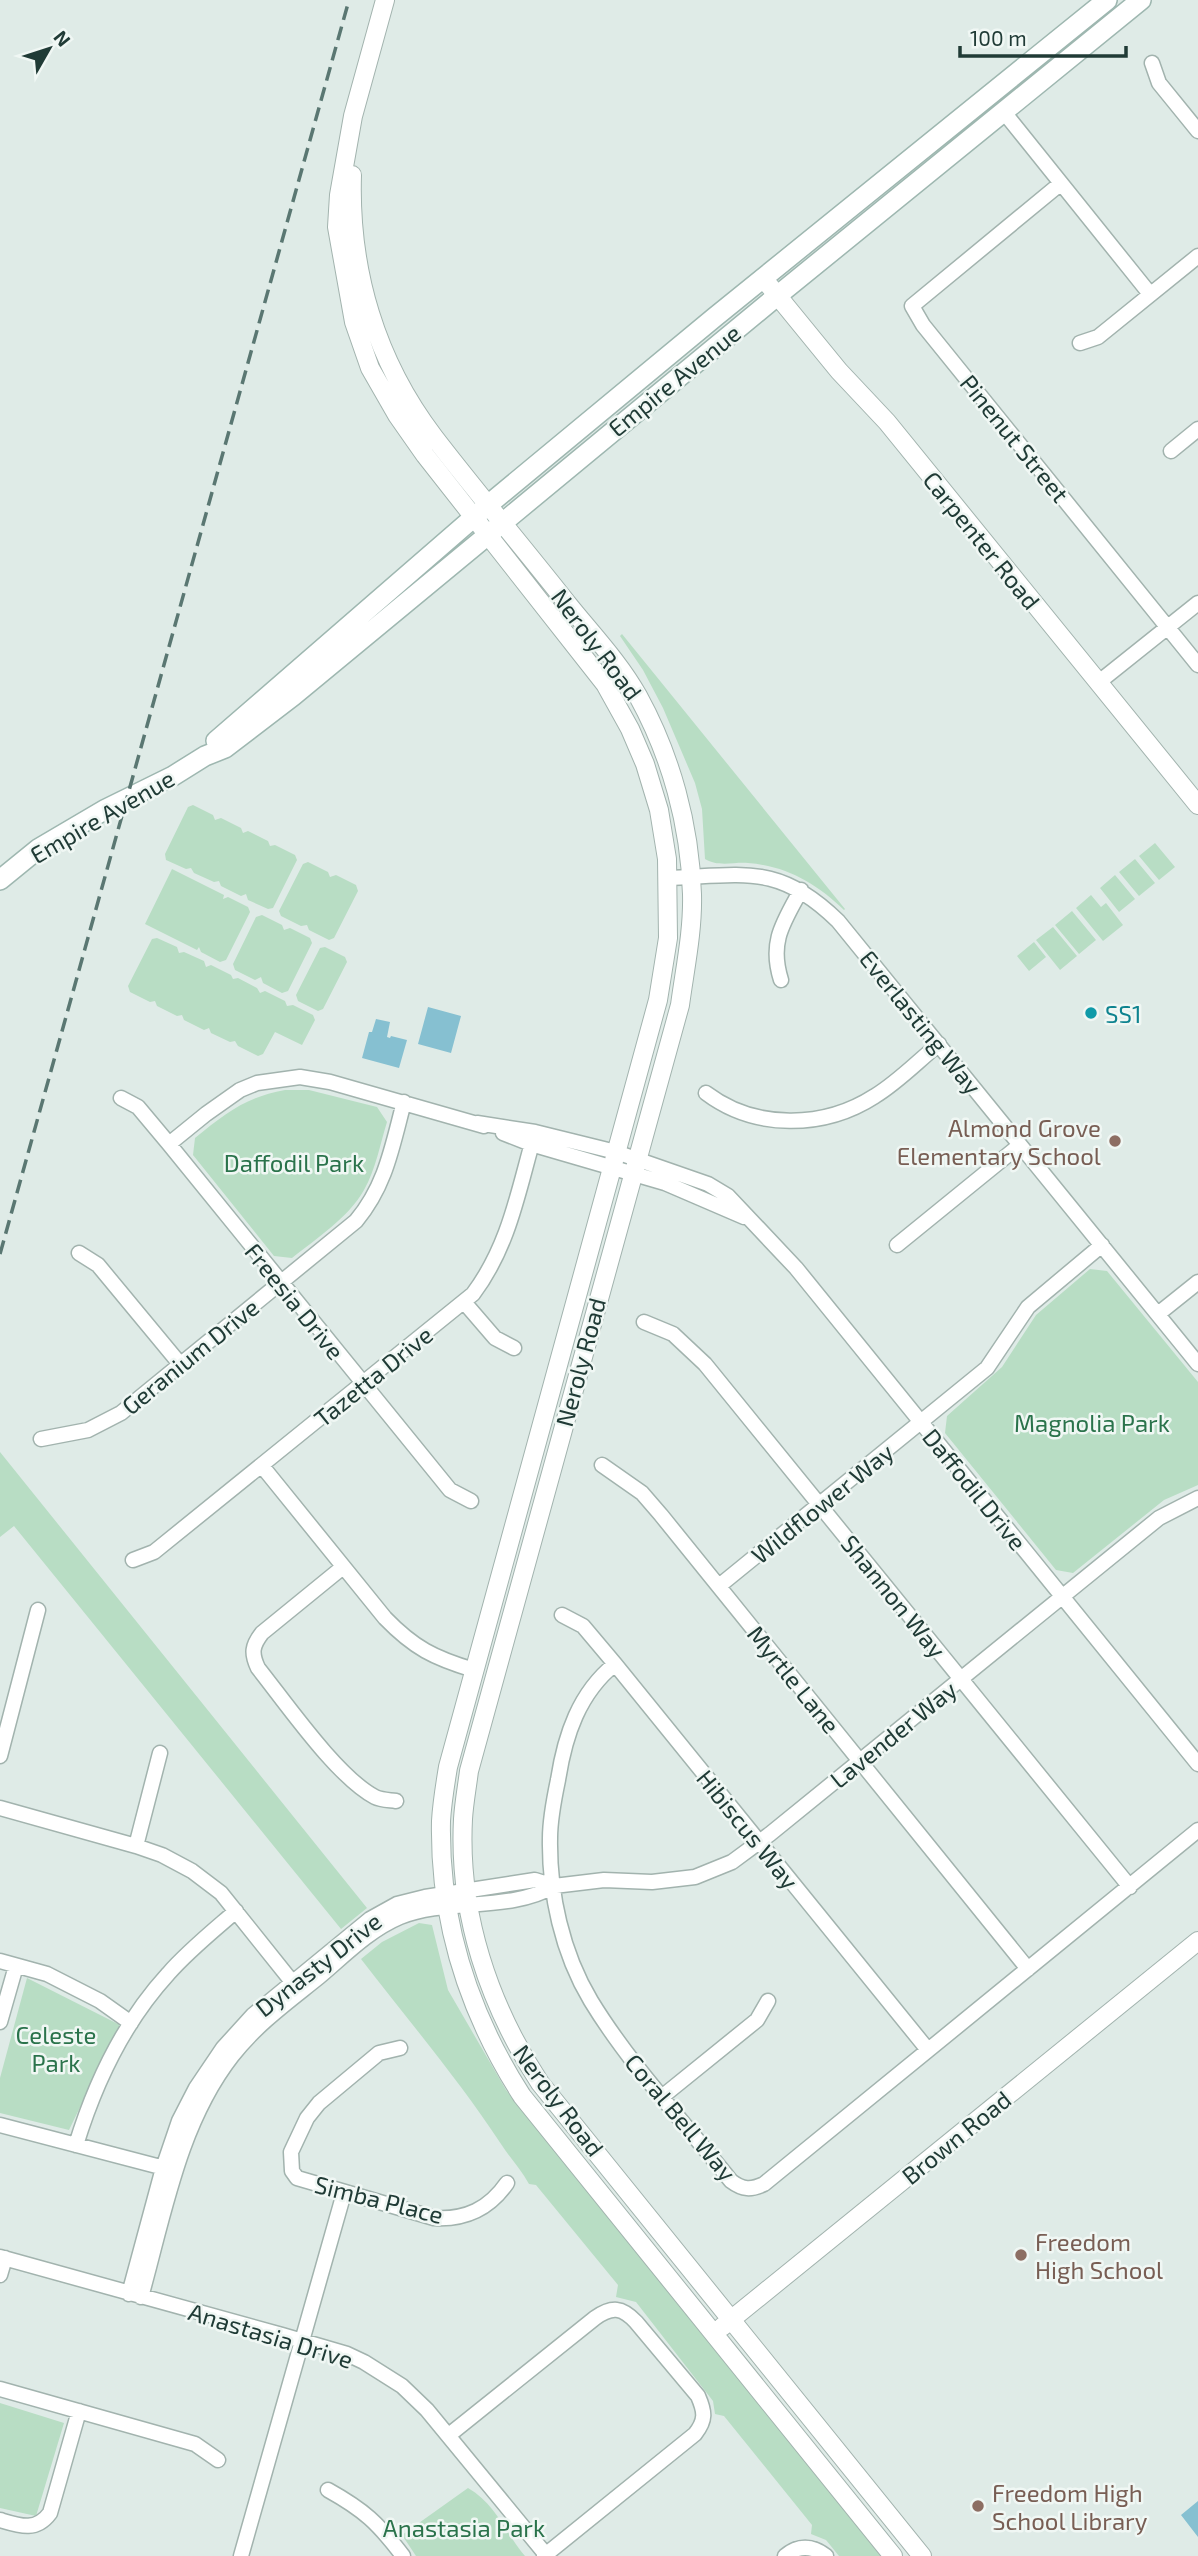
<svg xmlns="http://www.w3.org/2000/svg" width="1198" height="2556" font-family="'Exo 2',sans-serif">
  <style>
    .green { fill: #b8ddc4 }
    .water { fill: #86c0d1 }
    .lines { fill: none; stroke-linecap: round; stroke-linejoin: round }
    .minor-casing { stroke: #a2b3ae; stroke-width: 17 }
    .tertiary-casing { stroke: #a2b3ae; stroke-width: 20 }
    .secondary-casing { stroke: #9eb7b0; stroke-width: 22 }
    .minor { stroke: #fff; stroke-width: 14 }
    .tertiary { stroke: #fff; stroke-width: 18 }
    .secondary { stroke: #fff; stroke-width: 19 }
    .rail { stroke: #5a7772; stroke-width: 3.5; stroke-dasharray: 14 7; stroke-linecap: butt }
    .culture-dot { fill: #0f9aa8; stroke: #f0f7f4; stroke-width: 2.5 }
    .education-dot { fill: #8d6e63; stroke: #f0f7f4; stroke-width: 2.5 }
    .labels { text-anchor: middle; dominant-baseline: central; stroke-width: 5; stroke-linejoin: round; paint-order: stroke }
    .street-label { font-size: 24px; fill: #203b36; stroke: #f0f7f4 }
    .culture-label { font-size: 24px; fill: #0d838f; stroke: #f0f7f4; text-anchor: start }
    .education-label { font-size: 24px; fill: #785e54; stroke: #f0f7f4; text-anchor: start }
    .park-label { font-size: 24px; fill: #2a734b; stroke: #f0f7f4 }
  </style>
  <rect width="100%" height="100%" fill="#dfebe7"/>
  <path class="green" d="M 622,634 L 845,909 L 844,910 C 817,884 787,866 748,863 C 733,862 718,867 705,859 L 702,809 L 695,783 L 663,708 L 643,670 L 620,636 Z
    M 193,805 L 213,815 L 215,820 L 221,818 L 241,828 L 243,833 L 248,831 L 268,841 L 270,846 L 275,845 L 295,855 L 297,860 L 273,908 L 268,909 L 248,900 L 246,894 L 241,896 L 221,886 L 219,881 L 214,882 L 194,873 L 191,868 L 186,869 L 166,860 L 165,854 L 188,807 Z
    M 1155,843 L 1175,867 L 1159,880 L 1139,856 Z
    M 1135,859 L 1155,883 L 1139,896 L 1119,872 Z
    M 308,862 L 328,872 L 330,877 L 336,875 L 356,885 L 358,891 L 334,938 L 329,940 L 309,930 L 307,925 L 301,926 L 281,916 L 279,911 L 303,864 Z
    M 172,869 L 224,895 L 223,899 L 228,897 L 248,907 L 250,912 L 226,960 L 220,962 L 201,952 L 199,947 L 197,950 L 145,924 Z
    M 1115,875 L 1135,899 L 1119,912 L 1100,888 Z
    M 1091,895 L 1101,907 L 1106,903 L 1123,925 L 1103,941 L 1076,908 Z
    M 1072,911 L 1096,940 L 1079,954 L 1055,925 Z
    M 262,915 L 282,925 L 284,930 L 290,928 L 310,938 L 312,943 L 288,991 L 282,993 L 263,983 L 261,977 L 255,980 L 235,970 L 233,964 L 256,917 Z
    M 1053,927 L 1077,956 L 1060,970 L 1036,940 Z
    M 157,938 L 177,947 L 179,953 L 184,952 L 204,961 L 206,967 L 211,965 L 231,975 L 233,979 L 238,978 L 257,988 L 260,993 L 265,991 L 285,1001 L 287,1006 L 293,1005 L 313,1015 L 315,1020 L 302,1045 L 275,1032 L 263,1054 L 258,1056 L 238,1046 L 235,1041 L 230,1042 L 211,1033 L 209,1028 L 204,1030 L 184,1020 L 182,1015 L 177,1016 L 157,1006 L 155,1001 L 150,1002 L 130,992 L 128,986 L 152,939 Z
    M 1034,942 L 1046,957 L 1029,971 L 1017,956 Z
    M 325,947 L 345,957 L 347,962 L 323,1009 L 318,1011 L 298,1001 L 296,995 L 320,948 Z
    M 285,1090 L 309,1090 L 377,1107 L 387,1122 C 380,1144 376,1169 364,1190 C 348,1218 317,1238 292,1258 L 274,1256 L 193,1155 L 195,1138 C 226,1113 246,1097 285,1090 Z
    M 1090,1269 L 1107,1271 L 1198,1382 L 1198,1485 L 1164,1500 L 1073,1573 L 1056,1570 L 945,1433 L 947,1416 L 1002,1367 L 1036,1315 Z
    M 0,1452 L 367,1908 L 341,1929 L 14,1526 L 0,1537 Z
    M 419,1923 L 432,1925 L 448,1990 L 506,2090 L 881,2556 L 839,2556 L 826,2540 L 811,2534 L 812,2525 L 724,2416 L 715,2414 L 713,2401 L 636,2302 L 616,2297 L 618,2285 L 536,2185 L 529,2184 C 521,2169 510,2158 501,2144 C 459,2080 408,2020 361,1959 L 382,1942 Z
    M 27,1978 L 120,2025 L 69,2130 L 0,2113 L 0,2078 Z
    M 0,2403 L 64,2423 L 36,2516 L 0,2508 Z
    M 468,2488 C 496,2504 506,2534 525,2556 L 416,2556 L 402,2535 Z"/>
  <path class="water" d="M 428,1007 L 461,1016 L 451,1053 L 418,1044 Z
    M 376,1019 L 390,1022 L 387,1037 L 390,1038 L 391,1036 L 407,1040 L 399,1068 L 362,1058 L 369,1032 L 372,1032 Z
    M 1198,2501 L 1198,2537 L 1181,2515 Z"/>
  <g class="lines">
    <g class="minor-casing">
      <path id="minor" d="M 1152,63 L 1159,83 L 1198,131
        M 1003,111 L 1150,294
        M 1060,184 L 912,306 L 923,325 L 1198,665
        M 1080,343 L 1098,337 L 1198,256
        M 1171,451 L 1198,429
        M 1099,682 L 1198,603
        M 668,878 C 744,875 779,863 838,921 L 1198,1364
        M 781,980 C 769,942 783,923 801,890
        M 706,1093 C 755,1130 824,1129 875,1096 C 898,1082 918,1061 939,1044
        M 121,1098 L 138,1107 L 169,1144 L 450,1490 L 471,1501
        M 477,1123 L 535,1132 L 616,1152 L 708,1184 L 728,1196 L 796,1268 L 1198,1764
        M 503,1133 L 531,1144 L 665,1183 L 744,1217
        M 169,1144 L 206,1114 L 240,1090 L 257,1083 L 300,1077 L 330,1082 L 484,1126
        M 897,1245 L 1020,1145
        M 79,1253 L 98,1265 L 180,1364
        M 464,1302 L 495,1338 L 514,1348
        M 1158,1314 L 1198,1282
        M 644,1322 L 673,1334 L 705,1364 L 1130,1887
        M 41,1439 L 88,1430 L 121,1413 L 356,1221 C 386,1185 392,1147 404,1102
        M 602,1465 L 642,1493 L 661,1515 L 1028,1969
        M 262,1466 L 385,1618 C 414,1648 434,1658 474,1670
        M 133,1560 L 154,1552 L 473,1294 C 509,1246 518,1192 534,1136
        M 343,1567 L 262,1633 C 252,1646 251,1653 258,1668 C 286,1703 337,1777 375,1797 C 381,1800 389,1800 396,1801
        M 719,1586 L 987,1368 L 1028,1307 L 1102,1245
        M 562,1615 L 583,1626 L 615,1664 L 928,2050
        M 615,1664 C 579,1693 565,1735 558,1780 C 554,1799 550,1819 550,1838 C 549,1893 562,1953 591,2001 C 630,2065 685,2123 731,2181 C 743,2190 751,2190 764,2184 L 1198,1830
        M 0,1756 L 38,1610
        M 0,1808 L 136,1846 L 162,1855 L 192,1871 L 221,1893 L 297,1988
        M 136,1846 L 160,1753
        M 0,1961 L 47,1974 L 100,2001 L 131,2023
        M 0,2022 L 16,1966
        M 400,2048 L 379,2053 L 319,2103 L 307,2118 L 291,2152 L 292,2171 L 297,2178 L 434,2218 C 466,2220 489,2209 507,2183
        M 663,2096 L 757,2020 L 768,2001
        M 0,2125 L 172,2170
        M 76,2145 C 95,2083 124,2022 168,1974 C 188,1951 213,1931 236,1911
        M 0,2257 L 282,2335 L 347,2354 L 364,2362 L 402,2386 L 427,2410 L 547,2556
        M 0,2275 L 5,2258
        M 129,2294 L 163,2168 L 179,2121 L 196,2088 L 223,2048 L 253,2015 L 370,1919 L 397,1904 L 425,1897 L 535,1880 L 554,1886 L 604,1880 L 652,1882 L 695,1877 L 732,1862 L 770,1834 L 1159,1518 L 1198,1498
        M 141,2297 C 164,2215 179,2124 232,2056 C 257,2024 288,2002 319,1977 C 344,1956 369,1930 400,1917 C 446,1898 511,1912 554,1886
        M 0,2389 L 195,2444 L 218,2460
        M 449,2435 L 595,2318 C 612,2306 622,2307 636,2322 L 698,2396 C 705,2412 706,2420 695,2434 L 544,2556
        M 328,2490 C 364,2510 378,2523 403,2556
        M 0,2520 C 20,2526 36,2532 50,2513 L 79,2411
        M 241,2556 L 344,2193
        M 785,2556 C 798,2545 812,2545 826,2556"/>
    </g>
    <g class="tertiary-casing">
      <path id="tertiary" d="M 385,0 L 353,116 L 339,195 L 337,227 L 354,322 L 370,368 L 397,415 L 425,455 L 605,684 L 630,729 L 645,764 L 659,810 L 667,859 L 668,938 L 658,1000 L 448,1767 C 445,1785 442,1803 441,1821 C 439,1921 468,2012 522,2096 L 893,2556
        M 352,175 C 349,271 376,361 434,437 C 477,493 523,547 567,603 C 591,633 619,662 638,696 C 671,756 690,825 692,894 C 693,931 685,968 680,1005 L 469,1771 C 467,1787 464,1803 463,1819 C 458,1914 489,2005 540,2083 L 922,2556
        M 763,278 L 839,371 L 887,422 L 1198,805
        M 722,2327 L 1198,1941"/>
    </g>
    <g class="secondary-casing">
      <path id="secondary" d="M 216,741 L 488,505 L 715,317 L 1107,0
        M 0,880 L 38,849 L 106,809 L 173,776 L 205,756 L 225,748 L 293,696 L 777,296 L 1141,0"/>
    </g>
    <use href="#minor" class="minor"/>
    <use href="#tertiary" class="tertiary"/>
    <use href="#secondary" class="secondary"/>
    <path class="rail" d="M 0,1254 L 349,0"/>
  </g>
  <circle class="culture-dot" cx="1091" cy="1013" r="7"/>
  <g class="education-dot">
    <circle cx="1115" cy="1141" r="7"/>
    <circle cx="1021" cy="2255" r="7"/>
    <circle cx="978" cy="2506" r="7"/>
  </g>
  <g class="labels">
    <g class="street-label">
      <text transform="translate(674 380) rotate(-39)">Empire Avenue</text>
      <text transform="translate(1015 438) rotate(51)">Pinenut Street</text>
      <text transform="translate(982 540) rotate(51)">Carpenter Road</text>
      <text transform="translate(597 644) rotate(53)">Neroly Road</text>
      <text transform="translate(102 816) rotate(-30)">Empire Avenue</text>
      <text transform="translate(921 1022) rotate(51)">Everlasting Way</text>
      <text transform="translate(295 1301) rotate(51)">Freesia Drive</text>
      <text transform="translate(190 1356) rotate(-39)">Geranium Drive</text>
      <text transform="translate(580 1362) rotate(-75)">Neroly Road</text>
      <text transform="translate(373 1376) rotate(-39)">Tazetta Drive</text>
      <text transform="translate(975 1489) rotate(51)">Daffodil Drive</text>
      <text transform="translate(822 1503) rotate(-39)">Wildflower Way</text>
      <text transform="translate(894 1596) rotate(51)">Shannon Way</text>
      <text transform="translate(794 1679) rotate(51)">Myrtle Lane</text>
      <text transform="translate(893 1734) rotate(-39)">Lavender Way</text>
      <text transform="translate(748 1829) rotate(51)">Hibiscus Way</text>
      <text transform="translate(318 1964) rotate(-38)">Dynasty Drive</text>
      <text transform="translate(559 2100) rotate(53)">Neroly Road</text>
      <text transform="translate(681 2117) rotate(50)">Coral Bell Way</text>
      <text transform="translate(956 2137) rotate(-39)">Brown Road</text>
      <text transform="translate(379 2199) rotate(14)">Simba Place</text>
      <text transform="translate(271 2335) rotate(17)">Anastasia Drive</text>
    </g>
    <g class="culture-label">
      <text x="1105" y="1013">SS1</text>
    </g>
    <g class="education-label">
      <text x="1101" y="1127" text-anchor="end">Almond Grove<tspan x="1101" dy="28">Elementary School</tspan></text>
      <text x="1035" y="2241">Freedom<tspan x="1035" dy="28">High School</tspan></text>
      <text x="992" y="2492">Freedom High<tspan x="992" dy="28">School Library</tspan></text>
    </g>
    <g class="park-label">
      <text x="294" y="1162">Daffodil Park</text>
      <text x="1092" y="1422">Magnolia Park</text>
      <text x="56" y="2034">Celeste<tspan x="56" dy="28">Park</tspan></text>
      <text x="464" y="2527">Anastasia Park</text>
    </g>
  </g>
  <g transform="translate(49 49) rotate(51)" stroke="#f0f7f4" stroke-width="5" paint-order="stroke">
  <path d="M0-5L12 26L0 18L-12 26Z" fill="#203b36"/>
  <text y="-10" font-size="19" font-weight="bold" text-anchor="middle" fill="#203b36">N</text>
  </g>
  <path d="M960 46v10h166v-10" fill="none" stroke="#203b36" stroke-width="3.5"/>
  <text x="970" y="46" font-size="21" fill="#203b36" stroke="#f0f7f4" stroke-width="5" paint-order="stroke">100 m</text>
</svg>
